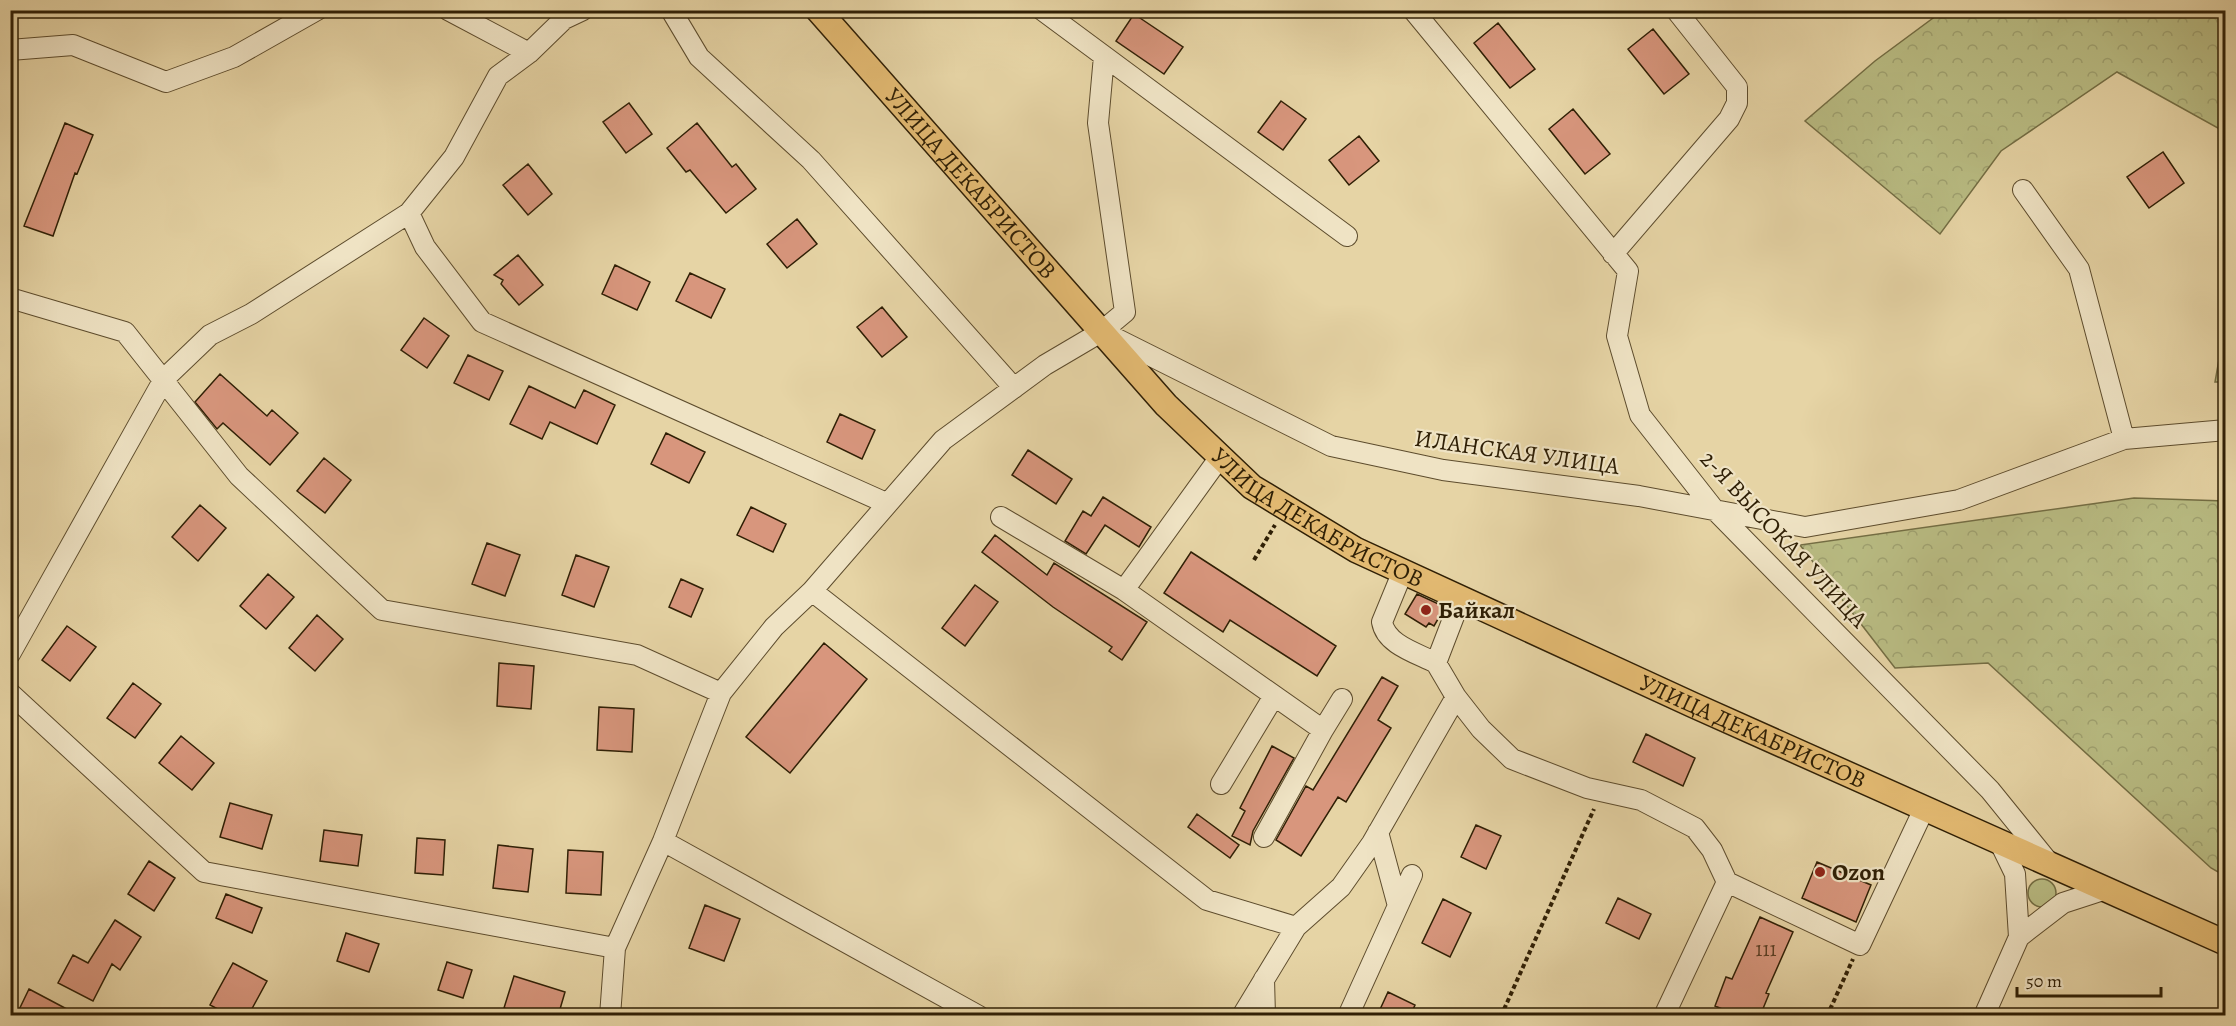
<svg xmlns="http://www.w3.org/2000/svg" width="2236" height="1026" font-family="Alegreya,serif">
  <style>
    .grass { fill: #b9bc83; stroke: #746e44; stroke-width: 1.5 }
    .forest { fill: url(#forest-crowns); stroke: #746e44; stroke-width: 1.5 }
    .building { fill: #d8967d; stroke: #2f1f05; stroke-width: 1.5 }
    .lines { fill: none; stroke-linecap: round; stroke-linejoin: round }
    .minor-casing { stroke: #5d4c2d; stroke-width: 22 }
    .major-casing { stroke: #2f1f05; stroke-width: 27 }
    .path { stroke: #2f1f05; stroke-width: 4; stroke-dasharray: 4.5 3; stroke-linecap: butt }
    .minor { stroke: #efe3c4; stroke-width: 20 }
    .major { stroke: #e3ba72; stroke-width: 24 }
    .poi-dot { fill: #8f2418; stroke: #efe3c4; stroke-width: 2 }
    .labels { text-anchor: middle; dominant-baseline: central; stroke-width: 4.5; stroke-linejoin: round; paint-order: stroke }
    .number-label { font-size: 21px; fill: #593d23 }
    .street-label { font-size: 24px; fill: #2f1f05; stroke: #efe3c4 }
    .poi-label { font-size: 24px; font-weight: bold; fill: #2f1f05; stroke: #efe3c4; text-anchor: start }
  </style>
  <defs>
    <pattern id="forest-crowns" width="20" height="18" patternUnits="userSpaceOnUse" patternTransform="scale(1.5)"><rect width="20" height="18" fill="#b9bc83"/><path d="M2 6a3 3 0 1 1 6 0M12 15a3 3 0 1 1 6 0" fill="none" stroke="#9fa170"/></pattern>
  </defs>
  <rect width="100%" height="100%" fill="#e6d4a5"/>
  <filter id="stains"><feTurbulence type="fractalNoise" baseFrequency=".00333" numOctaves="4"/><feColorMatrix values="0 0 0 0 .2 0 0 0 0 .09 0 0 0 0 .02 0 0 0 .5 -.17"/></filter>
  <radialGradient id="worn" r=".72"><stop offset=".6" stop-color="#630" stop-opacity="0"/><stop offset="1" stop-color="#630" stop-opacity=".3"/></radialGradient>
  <path class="grass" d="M2028 893a14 14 0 1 1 28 0a14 14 0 1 1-28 0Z"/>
  <path class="forest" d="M 1944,10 L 2225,11 L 2225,132 L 2117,72 L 2001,151 L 1940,234 L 1805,121 L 1875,61 Z
    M 2225,326 L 2225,382 L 2215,382 Z
    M 2134,498 L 2225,501 L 2225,876 L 2211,868 L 1988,663 L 1895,668 L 1800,545 Z"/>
  <path class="building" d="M 1134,14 L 1183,47 L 1164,74 L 1116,41 Z
    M 1498,23 L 1535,69 L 1510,88 L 1474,43 Z
    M 1653,29 L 1689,74 L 1664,94 L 1628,49 Z
    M 1281,101 L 1306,119 L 1283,150 L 1258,132 Z
    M 629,103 L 652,134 L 626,153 L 603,122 Z
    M 1573,109 L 1610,154 L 1585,174 L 1549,129 Z
    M 65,123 L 93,135 L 77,174 L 75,173 L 53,236 L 24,226 Z
    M 697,123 L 732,167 L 736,164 L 756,189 L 726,213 L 690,170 L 686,172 L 667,148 Z
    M 1359,136 L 1379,161 L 1349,185 L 1329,160 Z
    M 2163,152 L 2184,183 L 2149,208 L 2127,177 Z
    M 528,164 L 552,194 L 528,215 L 503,185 Z
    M 797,219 L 817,244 L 787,268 L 767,244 Z
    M 518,255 L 543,285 L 519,305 L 501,284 L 503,280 L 494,275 Z
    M 615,265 L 650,282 L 637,310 L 602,294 Z
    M 690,273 L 725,289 L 711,318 L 676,301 Z
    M 882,307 L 907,337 L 882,357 L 857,327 Z
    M 424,318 L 449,336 L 427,368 L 401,350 Z
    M 468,355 L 503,371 L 489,400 L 454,383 Z
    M 220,374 L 267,416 L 272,410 L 298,433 L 270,465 L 223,423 L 217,429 L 195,402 Z
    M 529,386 L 575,408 L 584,390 L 615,405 L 597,444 L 550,422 L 542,439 L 510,424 Z
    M 840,414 L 875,430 L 862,459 L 827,442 Z
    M 666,433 L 705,452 L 689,483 L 651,464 Z
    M 1028,450 L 1072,479 L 1056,504 L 1012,475 Z
    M 324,458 L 351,480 L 325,513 L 297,491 Z
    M 1103,497 L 1151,527 L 1139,547 L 1105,525 L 1086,554 L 1065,541 L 1083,511 L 1091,516 Z
    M 200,505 L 226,528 L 198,561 L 172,537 Z
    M 751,507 L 786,524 L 773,552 L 737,535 Z
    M 995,535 L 1047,575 L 1054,563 L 1147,622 L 1122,660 L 1109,651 L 1112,647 L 1053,607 L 982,552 Z
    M 487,543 L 520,555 L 505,596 L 472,584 Z
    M 1191,552 L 1336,646 L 1317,676 L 1230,620 L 1223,632 L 1164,593 Z
    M 576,555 L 609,567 L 594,607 L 562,595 Z
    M 268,574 L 294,597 L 266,629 L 240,606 Z
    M 681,579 L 703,589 L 691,617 L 669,607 Z
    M 975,585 L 998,602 L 965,646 L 942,628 Z
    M 1417,594 L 1445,607 L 1434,626 L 1429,623 L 1426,627 L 1405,614 Z
    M 317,615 L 343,639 L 315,671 L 289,648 Z
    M 67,626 L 96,647 L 70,681 L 42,660 Z
    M 824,643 L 867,679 L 790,773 L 746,737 Z
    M 499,663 L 534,666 L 531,709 L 497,706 Z
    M 1382,677 L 1398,686 L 1378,720 L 1391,728 L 1346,802 L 1338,797 L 1301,856 L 1276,840 L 1306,786 L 1313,790 Z
    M 133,683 L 161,704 L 135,738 L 107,718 Z
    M 599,707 L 634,709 L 632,752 L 597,750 Z
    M 1646,734 L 1695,758 L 1683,786 L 1633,762 Z
    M 181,736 L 214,763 L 192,790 L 159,763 Z
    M 1272,746 L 1294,758 L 1253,831 L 1250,845 L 1232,836 L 1245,811 L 1240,808 Z
    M 230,803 L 272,815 L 262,849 L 220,837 Z
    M 1197,814 L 1239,845 L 1230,858 L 1188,827 Z
    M 1476,825 L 1501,836 L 1486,869 L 1461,857 Z
    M 324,830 L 362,835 L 358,866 L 320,861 Z
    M 417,838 L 445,840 L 443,875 L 415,873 Z
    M 498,845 L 533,849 L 528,892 L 493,888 Z
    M 568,850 L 603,852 L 601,895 L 566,893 Z
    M 149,861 L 175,878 L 154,911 L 128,894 Z
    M 1817,862 L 1871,885 L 1856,922 L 1802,898 Z
    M 226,894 L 262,908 L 252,933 L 216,918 Z
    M 1618,898 L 1651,914 L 1639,939 L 1606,923 Z
    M 1443,899 L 1471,913 L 1450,957 L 1422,943 Z
    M 705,905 L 740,919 L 724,961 L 689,948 Z
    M 1760,917 L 1793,932 L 1766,993 L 1769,994 L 1760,1016 L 1739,1016 L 1715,1006 L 1726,977 L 1732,979 Z
    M 115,920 L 141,937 L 120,970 L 112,964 L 93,1001 L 58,983 L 73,955 L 88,963 Z
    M 346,933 L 379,944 L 369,972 L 337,961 Z
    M 447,962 L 472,970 L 463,998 L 438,990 Z
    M 233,963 L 267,981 L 248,1016 L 231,1016 L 210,1005 Z
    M 514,976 L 565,992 L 558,1016 L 529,1016 L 504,1008 Z
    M 29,989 L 80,1016 L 16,1016 Z
    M 1388,992 L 1415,1005 L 1410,1016 L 1377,1016 Z"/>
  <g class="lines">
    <g class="minor-casing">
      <path id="minor" d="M 448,10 L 529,53
        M 583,10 L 564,19 L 529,53 L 498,76 L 454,157 L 409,213 L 425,247 L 482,322 L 886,503
        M 671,10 L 699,57 L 811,160 L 1014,388
        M 1042,10 L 1347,236
        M 1413,10 L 1628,271 L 1617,336 L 1640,415 L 1713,508 L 1990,790 L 2050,864
        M 10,50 L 73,45 L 166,82 L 234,57 L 317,10
        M 2023,190 L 2079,269 L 2124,439
        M 1613,254 L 1729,119 L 1737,103 L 1737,87 L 1676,10
        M 10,298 L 125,332 L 239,476 L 382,610 L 637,655 L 721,693
        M 1107,334 L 1331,446 L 1443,470 L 1639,496 L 1805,527 L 1959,500 L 2124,439 L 2226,430
        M 1220,457 L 1124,590 L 1323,730 L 1264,837
        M 1001,517 L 1124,590
        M 1403,571 L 1382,622 C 1386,645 1417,653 1436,663
        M 812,591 L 1207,900 L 1296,927 L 1242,1016
        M 10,654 L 164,379 L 210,335 L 251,314 L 409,213
        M 10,693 L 204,872 L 615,948
        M 1456,697 L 1481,729 L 1512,759 L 1587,788 L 1641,800 L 1695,828 L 1712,850 L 1727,882 L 1860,945 L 1924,809
        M 1323,730 L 1342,699
        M 1221,784 L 1274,696
        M 1378,832 L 1398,906
        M 663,841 L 979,1016
        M 2000,843 L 2015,874 L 2019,937
        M 1296,927 L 1341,887 L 1372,843 L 1456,697 L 1436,663 L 1461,598
        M 1264,979 L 1265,1016
        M 610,1016 L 615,948 L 663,841 L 721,693 L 774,627 L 812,591 L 943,440 L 1045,365 L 1101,332 L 1125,312 L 1098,123 L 1104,56
        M 1348,1016 L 1412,875
        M 1664,1016 L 1727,882
        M 1984,1016 L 2019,937 L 2063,903 L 2103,890"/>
    </g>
    <g class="major-casing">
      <g id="major">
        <path id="s1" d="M 818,10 L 1166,405 L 1252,487 L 1356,550 L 1693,705 L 2226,943"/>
      </g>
    </g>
    <path class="path" d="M 1254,560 L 1275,525
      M 1501,1016 L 1594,809
      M 1827,1016 L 1853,959"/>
    <use href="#minor" class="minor"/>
    <use href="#major" class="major"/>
  </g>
  <g class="poi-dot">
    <circle cx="1426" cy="610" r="6"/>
    <circle cx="1820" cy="872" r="6"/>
  </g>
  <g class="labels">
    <g class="number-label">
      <text x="1766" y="949">111</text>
    </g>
    <g class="street-label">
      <text stroke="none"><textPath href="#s1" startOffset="231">УЛИЦА ДЕКАБРИСТОВ</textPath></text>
      <text transform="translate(1517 452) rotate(8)">ИЛАНСКАЯ УЛИЦА</text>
      <text stroke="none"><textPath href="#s1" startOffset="717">УЛИЦА ДЕКАБРИСТОВ</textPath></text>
      <text transform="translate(1784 539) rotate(47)">2-Я ВЫСОКАЯ УЛИЦА</text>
      <text stroke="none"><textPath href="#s1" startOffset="1203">УЛИЦА ДЕКАБРИСТОВ</textPath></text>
    </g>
    <g class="poi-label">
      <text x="1438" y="610">Байкал</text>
      <text x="1832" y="872">Ozon</text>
    </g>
  </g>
  <rect width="2236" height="1026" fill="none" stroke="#e6d4a5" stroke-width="36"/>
  <rect x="12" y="12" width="2212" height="1002" fill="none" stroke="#2f1f05" stroke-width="3"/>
  <rect x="18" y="18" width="2200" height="990" fill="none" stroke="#2f1f05" stroke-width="1.5"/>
  <path d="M2017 987v9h144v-9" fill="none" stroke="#2f1f05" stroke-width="3"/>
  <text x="2026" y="987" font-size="18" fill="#2f1f05" stroke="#efe3c4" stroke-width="4.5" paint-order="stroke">50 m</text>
  <rect width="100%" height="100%" filter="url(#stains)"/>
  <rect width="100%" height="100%" fill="url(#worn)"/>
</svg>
